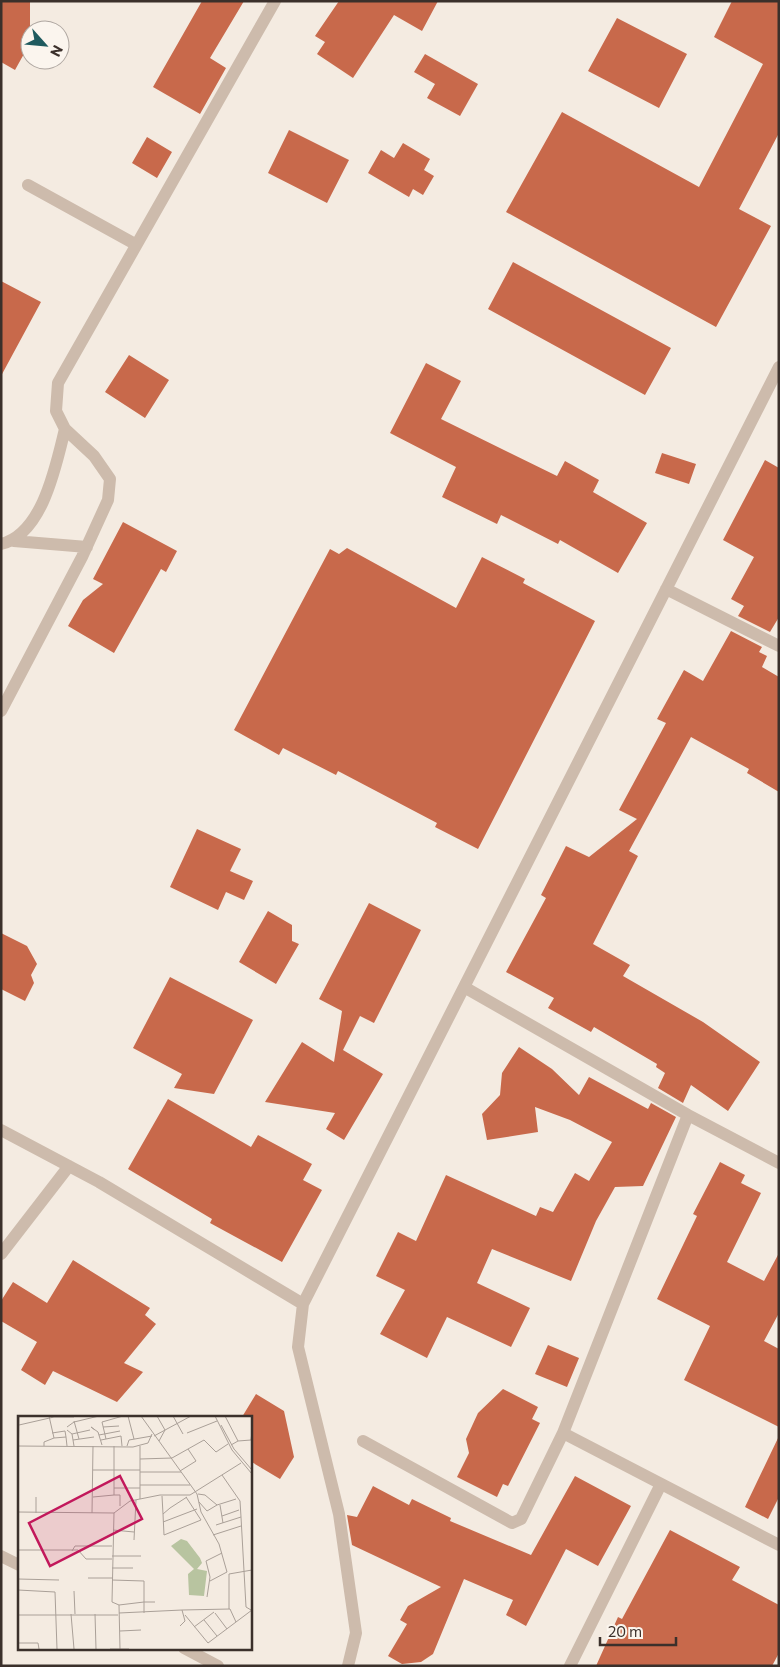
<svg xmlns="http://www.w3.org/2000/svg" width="780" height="1667" font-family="Commissioner,sans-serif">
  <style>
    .building { fill: #c8694b }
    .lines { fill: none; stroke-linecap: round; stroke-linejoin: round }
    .minor { stroke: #cdbbac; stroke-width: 12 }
    .inset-road { fill: none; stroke: #aaa098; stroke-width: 1 }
    .view { fill: #c2185b; fill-opacity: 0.15; stroke: #c2185b; stroke-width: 2.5 }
    .inset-edge { fill: none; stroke: #3b302b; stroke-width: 2.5 }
  </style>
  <rect width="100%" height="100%" fill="#f4ebe1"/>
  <path class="building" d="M 1,1 L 30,1 L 30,43 L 15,70 L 1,62 Z
    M 202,1 L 244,1 L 210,58 L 226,68 L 200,114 L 153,87 Z
    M 339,1 L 438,1 L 422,31 L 394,15 L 353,78 L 317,54 L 325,42 L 315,36 Z
    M 732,1 L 779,1 L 779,133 L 739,209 L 771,226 L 716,327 L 506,212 L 562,112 L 699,187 L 763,64 L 714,37 Z
    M 617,18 L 687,54 L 659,108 L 588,71 Z
    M 425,54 L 478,84 L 460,116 L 427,98 L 435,84 L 414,72 Z
    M 289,130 L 349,160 L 327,203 L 268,173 Z
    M 147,137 L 172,152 L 157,178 L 132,163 Z
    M 403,143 L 430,159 L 424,170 L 434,176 L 423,195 L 413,189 L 409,197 L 368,173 L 381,150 L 394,158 Z
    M 513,262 L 671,348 L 645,395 L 488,309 Z
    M 1,281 L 41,302 L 1,376 Z
    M 129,355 L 169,380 L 145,418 L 105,392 Z
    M 426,363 L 461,381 L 441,419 L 557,476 L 565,461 L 599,480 L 593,492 L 647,523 L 618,573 L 560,540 L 558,544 L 501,515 L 497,524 L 442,497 L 456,467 L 390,433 Z
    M 662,453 L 696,464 L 689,484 L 655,473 Z
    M 765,460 L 779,468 L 779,617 L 770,632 L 738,616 L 744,606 L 731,599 L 754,557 L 723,540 Z
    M 123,522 L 177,551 L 166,572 L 161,569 L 114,653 L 68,626 L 83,600 L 103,584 L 93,579 Z
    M 347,548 L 456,608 L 482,557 L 525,579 L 523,583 L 595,621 L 478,849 L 435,827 L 437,823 L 338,771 L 336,775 L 283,748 L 279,755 L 234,730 L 330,549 L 339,554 Z
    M 731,631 L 762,647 L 759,652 L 767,656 L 762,667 L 779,677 L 779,792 L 747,773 L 749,769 L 691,737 L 629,851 L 638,856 L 593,944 L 630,965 L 623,976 L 703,1022 L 760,1062 L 728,1111 L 691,1085 L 683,1103 L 658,1088 L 665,1073 L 656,1067 L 657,1064 L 594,1027 L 591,1032 L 548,1008 L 554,998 L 506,972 L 546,898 L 541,895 L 566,846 L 589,857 L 637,819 L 619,810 L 666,723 L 657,719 L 684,670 L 703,681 Z
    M 197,829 L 241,849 L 230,871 L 253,881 L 244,900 L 226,892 L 218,910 L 170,887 Z
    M 369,903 L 421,930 L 374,1023 L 360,1016 L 343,1050 L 383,1074 L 344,1140 L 326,1129 L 335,1113 L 265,1102 L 302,1042 L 334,1062 L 342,1011 L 319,999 Z
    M 268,911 L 292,925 L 292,941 L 299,944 L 276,984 L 239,962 Z
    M 1,933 L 27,946 L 37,964 L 31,975 L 34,983 L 25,1001 L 1,989 Z
    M 170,977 L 253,1020 L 214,1094 L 174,1088 L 182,1074 L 133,1048 Z
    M 519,1047 L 552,1069 L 579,1095 L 589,1077 L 648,1109 L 651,1103 L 676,1117 L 643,1186 L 615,1187 L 596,1221 L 571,1281 L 492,1249 L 477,1283 L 530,1308 L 511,1347 L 447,1317 L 427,1358 L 380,1334 L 405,1290 L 376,1276 L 398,1232 L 416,1241 L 446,1175 L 536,1216 L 540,1207 L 553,1212 L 575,1173 L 589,1181 L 612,1142 L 570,1120 L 535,1107 L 538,1132 L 487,1140 L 482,1114 L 500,1095 L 502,1073 Z
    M 168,1099 L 251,1147 L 258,1135 L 312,1164 L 303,1180 L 322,1190 L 282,1262 L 210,1223 L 212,1219 L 128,1169 Z
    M 720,1162 L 745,1175 L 741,1183 L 761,1193 L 727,1262 L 764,1281 L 779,1253 L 779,1313 L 764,1341 L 779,1349 L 779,1427 L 684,1380 L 710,1326 L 657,1299 L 697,1216 L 693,1214 Z
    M 73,1260 L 150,1308 L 145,1315 L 156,1324 L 124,1363 L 143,1372 L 117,1402 L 53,1371 L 45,1385 L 21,1370 L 37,1342 L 1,1321 L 1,1301 L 13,1282 L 47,1303 Z
    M 548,1345 L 579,1358 L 567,1387 L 535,1374 Z
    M 503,1389 L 538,1407 L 532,1419 L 540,1423 L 508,1486 L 503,1484 L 497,1497 L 457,1477 L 469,1453 L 466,1439 L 478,1413 Z
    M 256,1394 L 284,1411 L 294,1457 L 280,1479 L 250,1461 L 250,1417 L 242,1417 Z
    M 779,1436 L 779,1497 L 768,1519 L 745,1507 Z
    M 575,1476 L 631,1506 L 598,1566 L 566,1549 L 526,1626 L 506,1615 L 513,1600 L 464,1579 L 433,1654 L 421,1662 L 402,1664 L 388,1656 L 407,1624 L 400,1620 L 408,1606 L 441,1587 L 352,1545 L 347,1515 L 357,1517 L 373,1486 L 409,1505 L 412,1499 L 451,1518 L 450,1521 L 531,1555 Z
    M 670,1530 L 740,1567 L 732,1580 L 779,1605 L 779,1653 L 772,1666 L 596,1666 L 618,1617 L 622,1619 Z"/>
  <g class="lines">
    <path class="minor" d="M 28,185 L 135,244
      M 14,541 L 87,547
      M 1,544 C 43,534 56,465 65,429
      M 666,589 L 779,646
      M 1,711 L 82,557 L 108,500 L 110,479 L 94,456 L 65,429 L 56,411 L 58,383 L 275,1
      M 464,987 L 688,1115 L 779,1163
      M 688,1115 L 563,1433 L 779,1545
      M 1,1130 L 99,1182 L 303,1304
      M 1,1254 L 69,1166
      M 363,1441 L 512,1523 L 521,1519 L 563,1433
      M 1,1556 L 19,1565
      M 184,1648 L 218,1666
      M 348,1666 L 356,1633 L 339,1514 L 298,1347 L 303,1304 L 779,367
      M 570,1666 L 661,1484"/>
  </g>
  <g transform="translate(18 1416)">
    <rect width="234" height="234" fill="#f4ebe1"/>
    <path d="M 163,123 L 169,125 L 182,142 L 184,147 L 179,153 L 189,155 L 186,180 L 171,179 L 170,158 L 176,153 L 153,130 Z" fill="#b8c4a0"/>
    <path class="inset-road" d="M 110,0 L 116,23M 123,0 L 179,78 L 183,96 L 201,128 L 209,156 L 192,165M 139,0 L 147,14 L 141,25M 155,0 L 165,18M 197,0 L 214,34 L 234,58M 207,0 L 220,25 L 213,29M 56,5 L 61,23M 1,9 L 36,1 L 56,1M 203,9 L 216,33 L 234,54M 49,11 L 56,6 L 81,0M 85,11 L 101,10M 49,14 L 54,18 L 56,30M 77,14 L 73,11 L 80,16 L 84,29M 34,17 L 47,15 L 48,21M 169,17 L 199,5M 54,18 L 72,14M 81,19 L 102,15M 136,20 L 173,0M 36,22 L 48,21 L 49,30M 88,23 L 84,6 L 105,0M 55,24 L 76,21M 83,24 L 103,20 L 104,30M 220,25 L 233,24 L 234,16M 0,30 L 115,31 L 130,27 L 134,18M 26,30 L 26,26 L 36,22 L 31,0M 109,30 L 111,24 L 134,20M 122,30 L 122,83M 122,43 L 154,42 L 186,24 L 198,36 L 210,28M 0,45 L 1,0M 75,54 L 122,54M 162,55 L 178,45 L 170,33M 122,56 L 163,56M 122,69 L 172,69M 96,72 L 122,72M 180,78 L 187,79 L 199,89 L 218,83M 96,79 L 102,79 L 102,90M 144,80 L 145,98M 75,81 L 96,79 L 96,30M 168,81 L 183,104 L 146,119 L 145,98 L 152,92 L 169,81M 181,86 L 189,95 L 199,89M 202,89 L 205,107M 0,96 L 96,97 L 112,85 L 142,79 L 172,79 L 223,47M 18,97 L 18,81M 74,97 L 75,30M 96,97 L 94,186 L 101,189 L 102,233M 204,100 L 221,94M 223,101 L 228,191 L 233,194M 145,106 L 179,93M 198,109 L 223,101 L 222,85 L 204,59M 95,114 L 116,116M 195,119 L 223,110M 116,124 L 118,84M 0,134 L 60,134 L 68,143 L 94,143M 54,135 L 57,130 L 94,130M 94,140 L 123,140M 94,152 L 115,152M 70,162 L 94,162M 0,163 L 41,164M 94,164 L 126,165 L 126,186 L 101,189M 0,174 L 37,176 L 39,233M 56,175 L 57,198M 189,181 L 192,161 L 188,145 L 204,137M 211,193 L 211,158 L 234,154M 164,194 L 212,193 L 218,206M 101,197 L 164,194 L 167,205 L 162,210M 126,197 L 126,186 L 137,186M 197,197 L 209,213M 53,198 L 56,233M 77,198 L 78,233M 0,199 L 100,199M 167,199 L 190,227 L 234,194M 186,204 L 199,220M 176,211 L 196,196M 102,215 L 123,214M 0,227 L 20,227 L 21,233M 92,233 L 111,233"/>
    <path class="view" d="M 102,60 L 124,103 L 32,150 L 11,107 Z"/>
    <rect width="234" height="234" class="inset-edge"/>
  </g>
  <rect width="780" height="1667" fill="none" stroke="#3b302b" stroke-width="5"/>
  <g transform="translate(45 45) rotate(117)"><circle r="24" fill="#fbf5ee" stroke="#aea6a0"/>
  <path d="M0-4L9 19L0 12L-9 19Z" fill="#1f5a5e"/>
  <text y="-8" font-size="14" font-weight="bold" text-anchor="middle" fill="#3b302b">N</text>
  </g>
  <path d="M600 1637v8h76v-8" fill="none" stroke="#3b302b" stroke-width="2.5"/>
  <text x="608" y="1637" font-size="15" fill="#3b302b" stroke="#fbf5ee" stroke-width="4" paint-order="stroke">20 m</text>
</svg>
